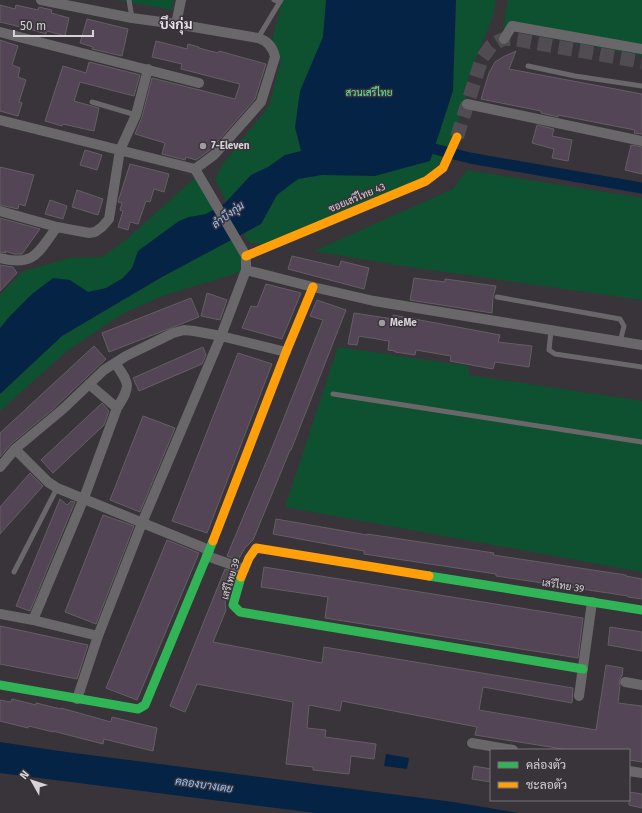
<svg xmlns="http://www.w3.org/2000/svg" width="642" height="813" font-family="'Fira Sans',Sarabun,sans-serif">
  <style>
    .green { fill: #0e5130 }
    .water { fill: #052344 }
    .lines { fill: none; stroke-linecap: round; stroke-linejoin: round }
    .canal { stroke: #052344; stroke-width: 11 }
    .building { fill: #534555; stroke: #635f63 }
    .secondary-tunnel { stroke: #504c51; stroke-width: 14; stroke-dasharray: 14 7; stroke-linecap: butt }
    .lane { stroke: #696769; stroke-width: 5 }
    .street { stroke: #696769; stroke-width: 10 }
    .fast { stroke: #30b455; stroke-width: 9 }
    .slow { stroke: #ff9f0a; stroke-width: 9 }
    .poi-dot { fill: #9f9b9f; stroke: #39333a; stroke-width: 1.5 }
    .labels { text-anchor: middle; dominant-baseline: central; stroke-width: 3; stroke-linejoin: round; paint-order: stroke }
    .park-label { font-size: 10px; fill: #68ea9d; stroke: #39333a }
    .poi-label { font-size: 10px; font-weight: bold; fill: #d6d2d6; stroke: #39333a; text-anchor: start }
    .street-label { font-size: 10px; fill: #d6d2d6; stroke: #39333a }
    .water-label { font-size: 11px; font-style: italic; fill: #96c6ff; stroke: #39333a }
    .district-label { font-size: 14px; font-weight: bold; fill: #e9e1ea; stroke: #39333a }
  </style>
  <rect width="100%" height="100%" fill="#383439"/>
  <path class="green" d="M 118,0 L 174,0 L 172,10 Z
    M 282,0 L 496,0 L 492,19 L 468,77 L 465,103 L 457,126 L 435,174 L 265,245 L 248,242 L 215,180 L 222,165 L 269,106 L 281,61 L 278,51 L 271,46 Z
    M 508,0 L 642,0 L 642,56 L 503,29 Z
    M 467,170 L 642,198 L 642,300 L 402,266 L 314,251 L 453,189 Z
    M 195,178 L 242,257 L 241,272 L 162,296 L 122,314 L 67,351 L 0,411 L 0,295 L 22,272 L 69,258 L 102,257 L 127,239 Z
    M 338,347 L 468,366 L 469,375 L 642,401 L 642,572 L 285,507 Z"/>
  <path class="water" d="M 326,0 L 456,0 L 453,91 L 430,161 L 375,176 L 322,175 L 298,179 L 277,195 L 261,224 L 162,277 L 62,336 L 0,394 L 0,328 L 10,316 L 32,294 L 53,278 L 70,280 L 88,292 L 106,288 L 123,278 L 132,268 L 138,251 L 179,221 L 189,217 L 206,214 L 225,203 L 251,175 L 268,167 L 285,155 L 301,151 L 295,127 L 300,91 L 323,37 Z
    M 0,742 L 59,751 L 453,802 L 519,813 L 316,813 L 0,773 Z
    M 386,754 L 409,758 L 407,769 L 384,766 Z"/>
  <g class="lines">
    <path class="canal" d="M 419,145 L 470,158 L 642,188"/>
  </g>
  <path class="building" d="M 0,5 L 15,9 L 16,5 L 38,10 L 39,7 L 52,10 L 51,13 L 69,18 L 65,36 L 47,31 L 46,34 L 33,30 L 0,22 Z
    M 87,19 L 128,29 L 122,56 L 92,49 L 93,47 L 80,43 Z
    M 0,40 L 18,46 L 12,65 L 20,68 L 18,77 L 26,80 L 19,102 L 22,103 L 18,116 L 0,111 Z
    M 156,41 L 187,49 L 188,44 L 199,47 L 199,48 L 218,53 L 219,51 L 266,64 L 255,99 L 210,150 L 196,160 L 186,157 L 185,160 L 162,154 L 165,143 L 135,134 L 142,117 L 152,78 L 235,99 L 240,84 L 181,69 L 182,64 L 152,57 Z
    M 516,51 L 509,69 L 642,94 L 642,134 L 634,133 L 635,130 L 558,115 L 558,117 L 541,113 L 541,111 L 481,99 L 489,73 L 495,62 L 503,57 Z
    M 89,62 L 140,75 L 134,96 L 80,82 L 74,101 L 99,108 L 94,131 L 63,124 L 62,126 L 45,121 L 63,66 L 86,73 Z
    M 537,125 L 554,129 L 552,136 L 572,140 L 568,161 L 552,158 L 554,149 L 532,143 Z
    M 631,145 L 642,147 L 642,174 L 625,170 Z
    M 85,150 L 102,155 L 97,170 L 80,165 Z
    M 130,164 L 169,174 L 164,192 L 154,189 L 150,202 L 146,201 L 138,224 L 130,222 L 128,230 L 118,227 L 123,211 L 120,210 L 122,203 L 118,202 Z
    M 0,167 L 34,175 L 25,206 L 19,204 L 18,209 L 0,205 Z
    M 77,190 L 103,199 L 98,215 L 72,207 Z
    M 50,200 L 67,206 L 63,219 L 45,214 Z
    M 0,218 L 40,229 L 22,254 L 14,254 L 5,251 L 6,253 L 0,252 Z
    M 292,256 L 339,267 L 341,261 L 369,268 L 364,289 L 288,269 Z
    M 0,265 L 13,267 L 17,273 L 0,291 Z
    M 414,278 L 445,282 L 445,279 L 496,286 L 493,297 L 492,313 L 410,300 Z
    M 266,284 L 301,293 L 282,339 L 242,328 L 251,306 L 257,307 Z
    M 207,293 L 227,300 L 220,320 L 201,316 Z
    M 191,298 L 199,317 L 109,352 L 102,333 Z
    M 317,300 L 346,310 L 291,450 L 290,450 L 253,540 L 245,548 L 238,560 L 227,556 L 272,448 L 323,320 L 310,316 Z
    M 354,313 L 393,319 L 393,315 L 500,335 L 498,342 L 532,346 L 529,367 L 495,362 L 493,369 L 450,361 L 451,356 L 416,350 L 415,355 L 395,352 L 395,351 L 388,350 L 389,341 L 359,336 L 357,345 L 348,344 Z
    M 94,346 L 106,359 L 52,410 L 11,444 L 0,457 L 0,433 Z
    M 203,347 L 206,355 L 202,364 L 139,391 L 133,378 Z
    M 238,353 L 272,364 L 207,533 L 172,521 Z
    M 102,403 L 109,411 L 104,425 L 53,473 L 41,460 Z
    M 143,416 L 175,428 L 140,512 L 110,500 Z
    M 30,473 L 43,486 L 0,534 L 0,507 Z
    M 60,499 L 67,505 L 71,501 L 75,502 L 30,611 L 16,606 Z
    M 103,515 L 134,526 L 96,624 L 65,612 Z
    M 276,519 L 367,535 L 367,534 L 494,553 L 493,555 L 626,575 L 626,576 L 642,579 L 642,599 L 628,597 L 628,596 L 496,576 L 496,574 L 364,554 L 364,551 L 273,534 Z
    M 167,540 L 199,553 L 137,700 L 106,688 Z
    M 264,567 L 583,618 L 578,658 L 325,618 L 328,597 L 261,587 Z
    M 225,569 L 234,572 L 225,603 L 226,610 L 213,642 L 322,663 L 324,647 L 573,688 L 572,703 L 483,687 L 479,710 L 596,730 L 606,665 L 623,668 L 622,676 L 619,681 L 620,686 L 618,703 L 642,706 L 642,762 L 629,760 L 629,750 L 569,750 L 475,735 L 477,727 L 342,701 L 340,711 L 309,705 L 307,728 L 326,730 L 325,737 L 376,744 L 374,759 L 351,756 L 349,774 L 313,770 L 313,767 L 286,764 L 293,702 L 197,684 L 185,712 L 170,706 Z
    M 0,626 L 88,645 L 77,679 L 0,664 Z
    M 610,627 L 642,632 L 642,651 L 608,645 Z
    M 12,699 L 36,705 L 36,703 L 61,709 L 61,708 L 111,722 L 112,717 L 157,728 L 153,751 L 104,739 L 103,744 L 53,731 L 53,732 L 29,726 L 28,728 L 0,721 L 0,700 L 11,702 Z
    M 474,766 L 491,769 L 491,782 L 472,779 Z
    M 629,792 L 642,794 L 642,808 L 629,805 Z"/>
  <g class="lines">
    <path class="secondary-tunnel" d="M 457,137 L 482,58 L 491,46 L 499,41 L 504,39 L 514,39 L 642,62"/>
    <path class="lane" d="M 129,0 L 132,18
      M 274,0 L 280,2
      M 258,38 L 281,0
      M 528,66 L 575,76 L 642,86
      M 92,102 L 136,115
      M 497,297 L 620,319 L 624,326 L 620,342
      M 551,331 L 549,350 L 555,354 L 642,367
      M 333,394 L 642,442
      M 14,572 L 57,488"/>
    <path class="street" d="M 41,0 L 132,18 L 176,24
      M 0,32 L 199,83
      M 504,39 L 512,26 L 642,49
      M 467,104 L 642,141
      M 0,120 L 195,169 L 214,155 L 261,102 L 275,57 C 273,47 268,41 258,38 L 176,24 L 181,0
      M 0,211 L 57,227 L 89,233 L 95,232 L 102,227 L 109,219 L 120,150 L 136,115 L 148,69
      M 0,258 C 35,267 38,252 57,227
      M 246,270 L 313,287 L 374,301 L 642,345
      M 115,363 C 130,384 131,386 117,408
      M 15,449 L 48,482 L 57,488 L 209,550
      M 0,467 L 15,449 L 63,409 L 104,370 L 126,356 L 173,333 L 184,330 L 194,331 L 221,336 L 286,352
      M 207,556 L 244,569
      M 0,614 L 33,620 L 98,636
      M 33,620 L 84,498 L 117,408 L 89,384
      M 625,682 L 642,685
      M 579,696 L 592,602
      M 77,699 L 98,636 L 142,523 L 221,336 L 246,270 L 246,256 L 195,169
      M 472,743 L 513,750
      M 629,771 L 642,773"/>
    <path class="fast" d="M 429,576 L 642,610
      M 241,577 L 233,605 L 240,612 L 583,669
      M 0,685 L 138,709 L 145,705 L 213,541"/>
    <path class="slow" d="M 246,256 L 426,181 L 443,168 L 457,137
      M 213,541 L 286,352 L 313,287
      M 241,577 L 249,558 L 256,548 L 429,576"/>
  </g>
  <g class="poi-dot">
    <circle cx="203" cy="146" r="4"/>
    <circle cx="382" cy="323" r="4"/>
  </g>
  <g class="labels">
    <g class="park-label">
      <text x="369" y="93">สวนเสรีไทย</text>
    </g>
    <g class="poi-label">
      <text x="211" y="146">7-Eleven</text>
      <text x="390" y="323">MeMe</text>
    </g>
    <g class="street-label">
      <text transform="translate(357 198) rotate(-23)">ซอยเสรีไทย 43</text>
      <text transform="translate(231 579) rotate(-73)">เสรีไทย 39</text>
      <text transform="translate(563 586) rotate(9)">เสรีไทย 39</text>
    </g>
    <g class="water-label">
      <text transform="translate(228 215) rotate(-36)">ลำบึงกุ่ม</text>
      <text transform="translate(204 785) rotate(8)">คลองบางเตย</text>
    </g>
    <g class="district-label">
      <text x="176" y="24">บึงกุ่ม</text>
    </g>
  </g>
  <rect x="490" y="749" width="140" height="52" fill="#39333a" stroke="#787378"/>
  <rect x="498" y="762" width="20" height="6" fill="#30b455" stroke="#787378"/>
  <text x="526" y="769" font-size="12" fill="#d6d2d6">คล่องตัว</text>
  <rect x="498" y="782" width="20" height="6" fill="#ff9f0a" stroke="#787378"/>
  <text x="526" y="789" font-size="12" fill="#d6d2d6">ชะลอตัว</text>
  <g transform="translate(32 781) rotate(309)" stroke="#39333a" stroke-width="3" paint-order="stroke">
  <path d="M0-3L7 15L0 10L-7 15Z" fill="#d6d2d6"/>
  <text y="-6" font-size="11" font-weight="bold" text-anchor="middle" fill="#d6d2d6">N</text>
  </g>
  <path d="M14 30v6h79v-6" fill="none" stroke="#d6d2d6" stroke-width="2"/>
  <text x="20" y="30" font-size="12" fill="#d6d2d6" stroke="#39333a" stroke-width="3" paint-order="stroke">50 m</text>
</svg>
